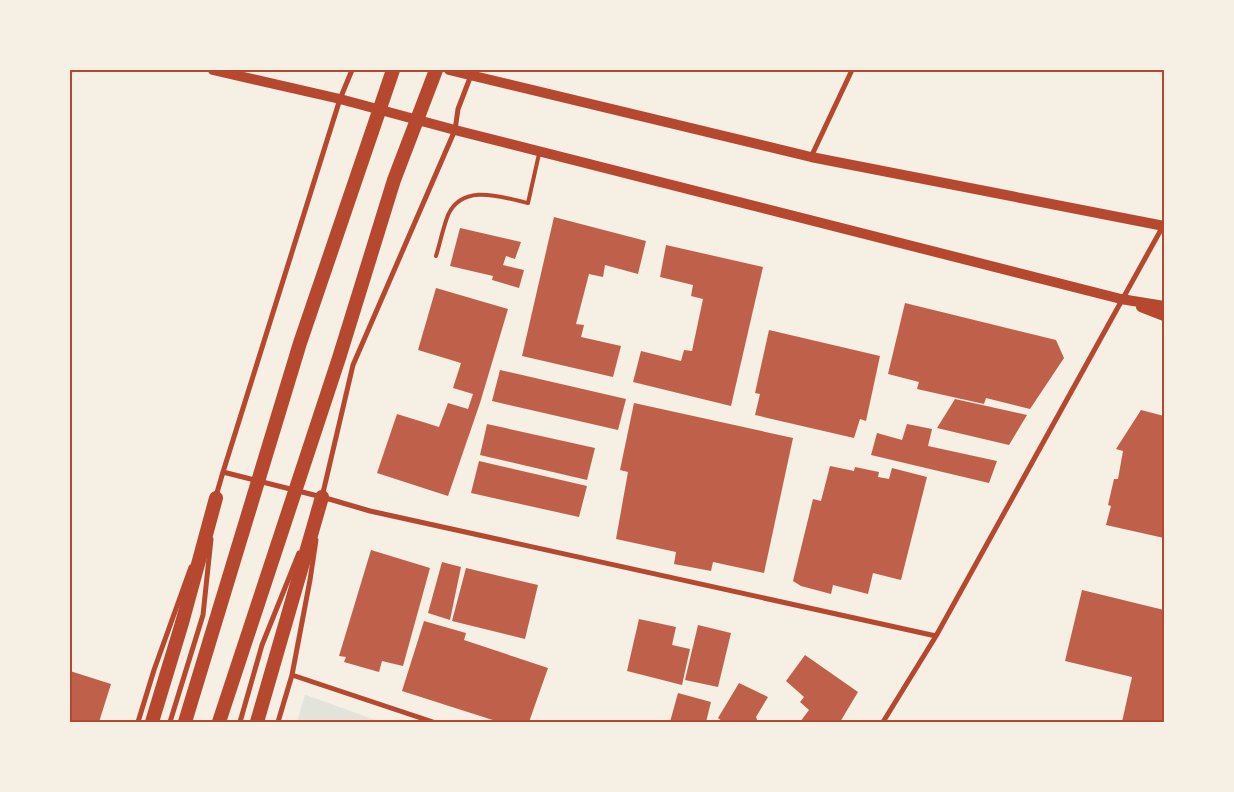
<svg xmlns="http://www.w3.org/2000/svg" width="1234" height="792" font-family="Commissioner,sans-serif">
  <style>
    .green { fill: #e2e4dc }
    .building { fill: #bf614a }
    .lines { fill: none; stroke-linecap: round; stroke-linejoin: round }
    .service { stroke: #b5482f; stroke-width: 4 }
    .minor { stroke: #b5482f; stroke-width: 5 }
    .secondary { stroke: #b5482f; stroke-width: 10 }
    .trunk { stroke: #b5482f; stroke-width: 14 }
    .neatline { fill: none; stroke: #b5482f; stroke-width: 2 }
  </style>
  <rect width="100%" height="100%" fill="#f6efe4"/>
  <path class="green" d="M 305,695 L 306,695 L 381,722 L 297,722 Z"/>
  <path class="building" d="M 554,217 L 646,241 L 638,274 L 605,265 L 603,277 L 589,274 L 576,324 L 584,325 L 581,337 L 621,346 L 613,377 L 522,356 Z
    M 460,228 L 521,242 L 515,259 L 506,256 L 503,265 L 524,270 L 519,288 L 492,280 L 493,276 L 450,266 Z
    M 666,245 L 763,267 L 731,406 L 633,382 L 641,351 L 681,361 L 684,350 L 692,351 L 703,299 L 691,296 L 693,285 L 660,277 Z
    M 436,288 L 508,309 L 480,403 L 448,496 L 377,473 L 397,414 L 439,427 L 448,403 L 468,409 L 473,394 L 453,388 L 461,363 L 418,350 Z
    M 905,303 L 1056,340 L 1064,358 L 1030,409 L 986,398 L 984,404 L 917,389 L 919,382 L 888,374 Z
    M 769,330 L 880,356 L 866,421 L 860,419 L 854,438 L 755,415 L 760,394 L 755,393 Z
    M 500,370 L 626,399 L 618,430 L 492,401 Z
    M 955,399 L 1027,415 L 1009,445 L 937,428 Z
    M 634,403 L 793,438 L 764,573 L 713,562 L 711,571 L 674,564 L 676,552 L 616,539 L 628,472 L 620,470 Z
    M 1141,410 L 1164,416 L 1164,538 L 1106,525 L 1111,506 L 1108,505 L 1114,479 L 1118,479 L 1123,451 L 1116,449 Z
    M 487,424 L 595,448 L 587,480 L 480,455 Z
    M 907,424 L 932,429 L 928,446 L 997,461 L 989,483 L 871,455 L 877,433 L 902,440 Z
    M 479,461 L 587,486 L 579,517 L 471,493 Z
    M 830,466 L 854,471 L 855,467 L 879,472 L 878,477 L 889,479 L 892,468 L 927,477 L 901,580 L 873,573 L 868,594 L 833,585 L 831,594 L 801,586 L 793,581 L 813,499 L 821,501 Z
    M 371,550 L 430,568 L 403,666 L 382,661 L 379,672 L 344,662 L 346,657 L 339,656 Z
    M 442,562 L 461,567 L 450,620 L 428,613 Z
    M 466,568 L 538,585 L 525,639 L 452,621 Z
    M 1082,590 L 1164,610 L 1164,722 L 1122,722 L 1132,677 L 1065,661 Z
    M 639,619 L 676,627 L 672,645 L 690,649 L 682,685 L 627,671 Z
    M 424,621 L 466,633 L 464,640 L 548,668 L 529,722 L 499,722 L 402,691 Z
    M 698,625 L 731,633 L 718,687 L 685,680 Z
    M 805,655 L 858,692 L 840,722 L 800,722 L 809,710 L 800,702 L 804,697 L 786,681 Z
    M 70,671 L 111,684 L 99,722 L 70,722 Z
    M 739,683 L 768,697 L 756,717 L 758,722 L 723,722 L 718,718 Z
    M 678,693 L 711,702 L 706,722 L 670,722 Z"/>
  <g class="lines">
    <path class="service" d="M 436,256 C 440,243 443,228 448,215 C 463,183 501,197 528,203 L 539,154"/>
    <path class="minor" d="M 811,157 L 852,70
      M 223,472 L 322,497 L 370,511 L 936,636
      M 216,496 L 223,472 L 340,99 L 352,70
      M 322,497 L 353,365 L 455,130 L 458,109 L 473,70
      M 292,675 L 433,722
      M 138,722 L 154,670 L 191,567
      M 170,722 L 203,615 L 211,539
      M 240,722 L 262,645 L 299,553
      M 278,722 L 292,675 L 310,580 L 316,540
      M 883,722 L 936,636 L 1163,226"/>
    <path class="secondary" d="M 213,70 L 340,99 L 455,130 L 1121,299 L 1164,306
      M 449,70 L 811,157 L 1164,226
      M 1141,307 L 1164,316"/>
    <path class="trunk" d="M 152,722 L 182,623 L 216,498
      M 185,722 L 300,343 L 393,70
      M 219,722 L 339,358 L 394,180 L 436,70
      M 257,722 L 322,497"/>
  </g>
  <rect width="1234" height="792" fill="none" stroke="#f6efe4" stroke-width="142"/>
  <rect x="71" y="71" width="1092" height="650" class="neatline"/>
</svg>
